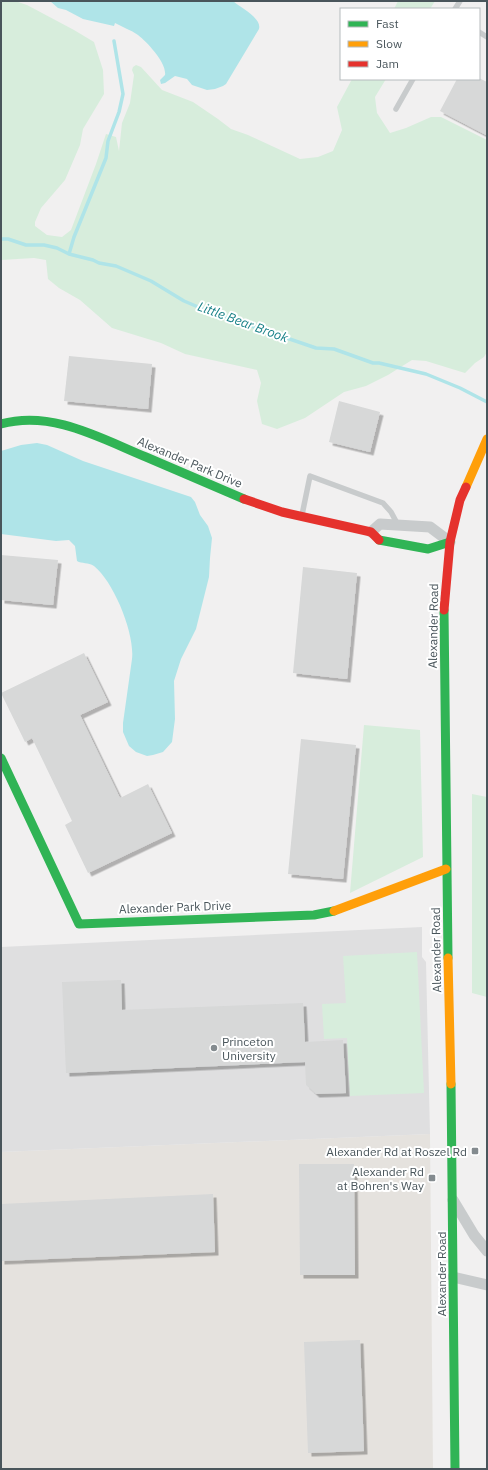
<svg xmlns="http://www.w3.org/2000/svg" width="488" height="1470" font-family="'IBM Plex Sans',sans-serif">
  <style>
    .commercial { fill: #e5e2de }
    .education { fill: #dfdfe0 }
    .green { fill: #d7eddc }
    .water { fill: #afe4e8 }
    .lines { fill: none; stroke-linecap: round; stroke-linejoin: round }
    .stream { stroke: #afe4e8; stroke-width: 3.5 }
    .building { fill: #d7d8d8; filter: url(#shadow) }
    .lane { stroke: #c8cbcc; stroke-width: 5.5 }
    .street { stroke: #c8cbcc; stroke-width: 11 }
    .fast { stroke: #30b455; stroke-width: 9 }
    .slow { stroke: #ff9f0a; stroke-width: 9 }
    .jam { stroke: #e5322d; stroke-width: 9 }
    .poi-dot { fill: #848b8f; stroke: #fff; stroke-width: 1.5 }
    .labels { text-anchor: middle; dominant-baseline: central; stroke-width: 4; stroke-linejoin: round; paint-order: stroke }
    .street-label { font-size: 12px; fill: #49555b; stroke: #fff }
    .poi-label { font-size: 12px; fill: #49555b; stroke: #fff; text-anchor: end }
    .water-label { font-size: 13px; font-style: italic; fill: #198188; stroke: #fff }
  </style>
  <defs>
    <filter id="shadow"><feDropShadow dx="3.5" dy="3.5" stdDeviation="0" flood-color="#0004"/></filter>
  </defs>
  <rect width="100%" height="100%" fill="#f1f0f0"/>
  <path class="commercial" d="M 430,1134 L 433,1469 L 1,1469 L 1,1152 Z"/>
  <path class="education" d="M 422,927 L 422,957 L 426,962 L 430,1134 L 1,1152 L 1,947 Z"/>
  <path class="green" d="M 1,1 L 15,1 L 27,5 L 74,30 L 94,42 L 103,70 L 104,94 L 83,129 L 80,145 L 65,180 L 41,208 L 35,222 L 35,226 L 47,235 L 62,237 L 71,230 L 96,164 L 106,134 L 116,137 L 119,151 L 122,123 L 130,103 L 134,75 L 132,70 L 133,67 L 136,65 L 141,67 L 162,90 L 193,102 L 218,119 L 231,129 L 248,135 L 300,159 L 318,157 L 333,151 L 342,130 L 337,107 L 352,79 L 386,79 L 375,97 L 377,113 L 390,133 L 406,128 L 431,117 L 441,117 L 487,140 L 487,352 L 484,357 L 475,363 L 465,373 L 426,361 L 412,360 L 388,375 L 366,386 L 344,392 L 305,418 L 277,429 L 262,424 L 257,401 L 261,383 L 257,370 L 185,354 L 161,343 L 112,328 L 80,300 L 59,288 L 48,279 L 46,260 L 34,258 L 1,260 Z
    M 398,1 L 435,1 L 430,9 L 394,9 Z
    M 364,725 L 420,730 L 423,857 L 350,893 Z
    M 472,794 L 487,797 L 487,997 L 472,993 Z
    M 417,952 L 424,1093 L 350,1096 L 347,1038 L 324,1039 L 322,1004 L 346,1003 L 343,956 Z"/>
  <path class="water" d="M 50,1 L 233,1 C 241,8 262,18 259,29 L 226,84 L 223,86 L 215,89 L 207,90 L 192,85 L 187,79 L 175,76 L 165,83 L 161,84 L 160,80 L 165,75 C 167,63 147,42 138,35 C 131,30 122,27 115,23 L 114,26 L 83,19 L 66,10 L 58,8 Z
    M 37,443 L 47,445 L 83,461 L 191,497 L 195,502 L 200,515 L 208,526 L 212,538 L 210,558 L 209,577 L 196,629 L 181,659 L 174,681 L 175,719 L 172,742 L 163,752 L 153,755 L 147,756 L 136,752 L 129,746 L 123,732 L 123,723 L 132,659 C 135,634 114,582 94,566 C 88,562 82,564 77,561 L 75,546 L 69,540 L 56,541 L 1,534 L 1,451 L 21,445 Z"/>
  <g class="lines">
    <path class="stream" d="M 1,239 L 8,239 L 26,245 L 44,245 L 57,248 L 69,254 L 93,260 L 99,263 L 116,266 L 151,281 L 184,301 L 217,315 L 231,319 L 316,348 L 334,349 L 373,363 L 379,363 L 426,374 L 460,388 L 487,402
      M 69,254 L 74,237 L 106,158 L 108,141 L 119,112 L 123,94 L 114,41"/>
  </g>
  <path class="building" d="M 479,78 L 487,82 L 486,135 L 440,111 L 457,79 L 479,79 Z
    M 69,356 L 152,364 L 148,409 L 64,401 Z
    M 339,401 L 380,412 L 370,452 L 329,442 Z
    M 1,555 L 58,560 L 53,605 L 1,600 Z
    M 303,567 L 357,573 L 347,679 L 293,673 Z
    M 84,653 L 108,702 L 80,715 L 120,798 L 148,784 L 172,833 L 88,873 L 65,825 L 72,821 L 32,738 L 25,742 L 1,693 Z
    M 301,739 L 356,745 L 343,879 L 288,874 Z
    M 121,980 L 122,1010 L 303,1003 L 305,1042 L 343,1040 L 346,1093 L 316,1094 L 306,1085 L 305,1062 L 66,1073 L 62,982 Z
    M 299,1164 L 354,1164 L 355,1275 L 300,1275 Z
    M 213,1194 L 215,1252 L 1,1261 L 1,1204 Z
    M 360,1340 L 364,1451 L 308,1453 L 304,1342 Z"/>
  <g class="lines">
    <path class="lane" d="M 455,9 L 460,1
      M 479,32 L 487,37
      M 396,109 L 413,79
      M 302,515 L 310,476 L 383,503 L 391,512 L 398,525"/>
    <path class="street" d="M 371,532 L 380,524 L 430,527 L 450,542
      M 453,1200 L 474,1235 L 487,1251
      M 453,1277 L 487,1285"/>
    <path class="fast" d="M 1,424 C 52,410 100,438 146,457 C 179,471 212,485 244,499
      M 379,540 L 428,549 L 450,542
      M 444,610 L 448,958
      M 1,758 L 79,924 L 314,915 L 334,911
      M 451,1084 L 455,1469"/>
    <path class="slow" d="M 466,487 L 487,439
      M 334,911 L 446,869
      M 448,958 L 451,1084"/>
    <path class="jam" d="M 244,499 L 282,512 L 371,532 L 379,540
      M 444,610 L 450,542 L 460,500 L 466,487"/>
  </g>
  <g class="poi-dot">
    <circle cx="214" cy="1048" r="4"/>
    <rect x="471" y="1147" width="8" height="8" rx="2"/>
    <rect x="428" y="1174" width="8" height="8" rx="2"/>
  </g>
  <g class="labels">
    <g class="street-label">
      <text transform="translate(190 462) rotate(23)">Alexander Park Drive</text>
      <text transform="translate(433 626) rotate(-89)">Alexander Road</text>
      <text transform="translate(175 907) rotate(-2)">Alexander Park Drive</text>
      <text transform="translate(436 950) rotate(-91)">Alexander Road</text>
      <text transform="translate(441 1274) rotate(-90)">Alexander Road</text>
    </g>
    <g class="poi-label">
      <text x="222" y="1041" text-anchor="start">Princeton<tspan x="222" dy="14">University</tspan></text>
      <text x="467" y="1151">Alexander Rd at Roszel Rd</text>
      <text x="424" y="1171">Alexander Rd<tspan x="424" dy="14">at Bohren's Way</tspan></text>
    </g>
    <g class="water-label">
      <text transform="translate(243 322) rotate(20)">Little Bear Brook</text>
    </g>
  </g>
  <rect width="488" height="1470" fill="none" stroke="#49555b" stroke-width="4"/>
  <rect x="340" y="8" width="140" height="72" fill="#ffffff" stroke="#b6bbbd"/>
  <rect x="348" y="21" width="20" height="6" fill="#30b455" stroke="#b6bbbd"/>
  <text x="376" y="28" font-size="12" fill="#49555b">Fast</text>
  <rect x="348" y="41" width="20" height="6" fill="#ff9f0a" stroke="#b6bbbd"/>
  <text x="376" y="48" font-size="12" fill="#49555b">Slow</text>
  <rect x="348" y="61" width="20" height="6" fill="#e5322d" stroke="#b6bbbd"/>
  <text x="376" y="68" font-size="12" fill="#49555b">Jam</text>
</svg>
